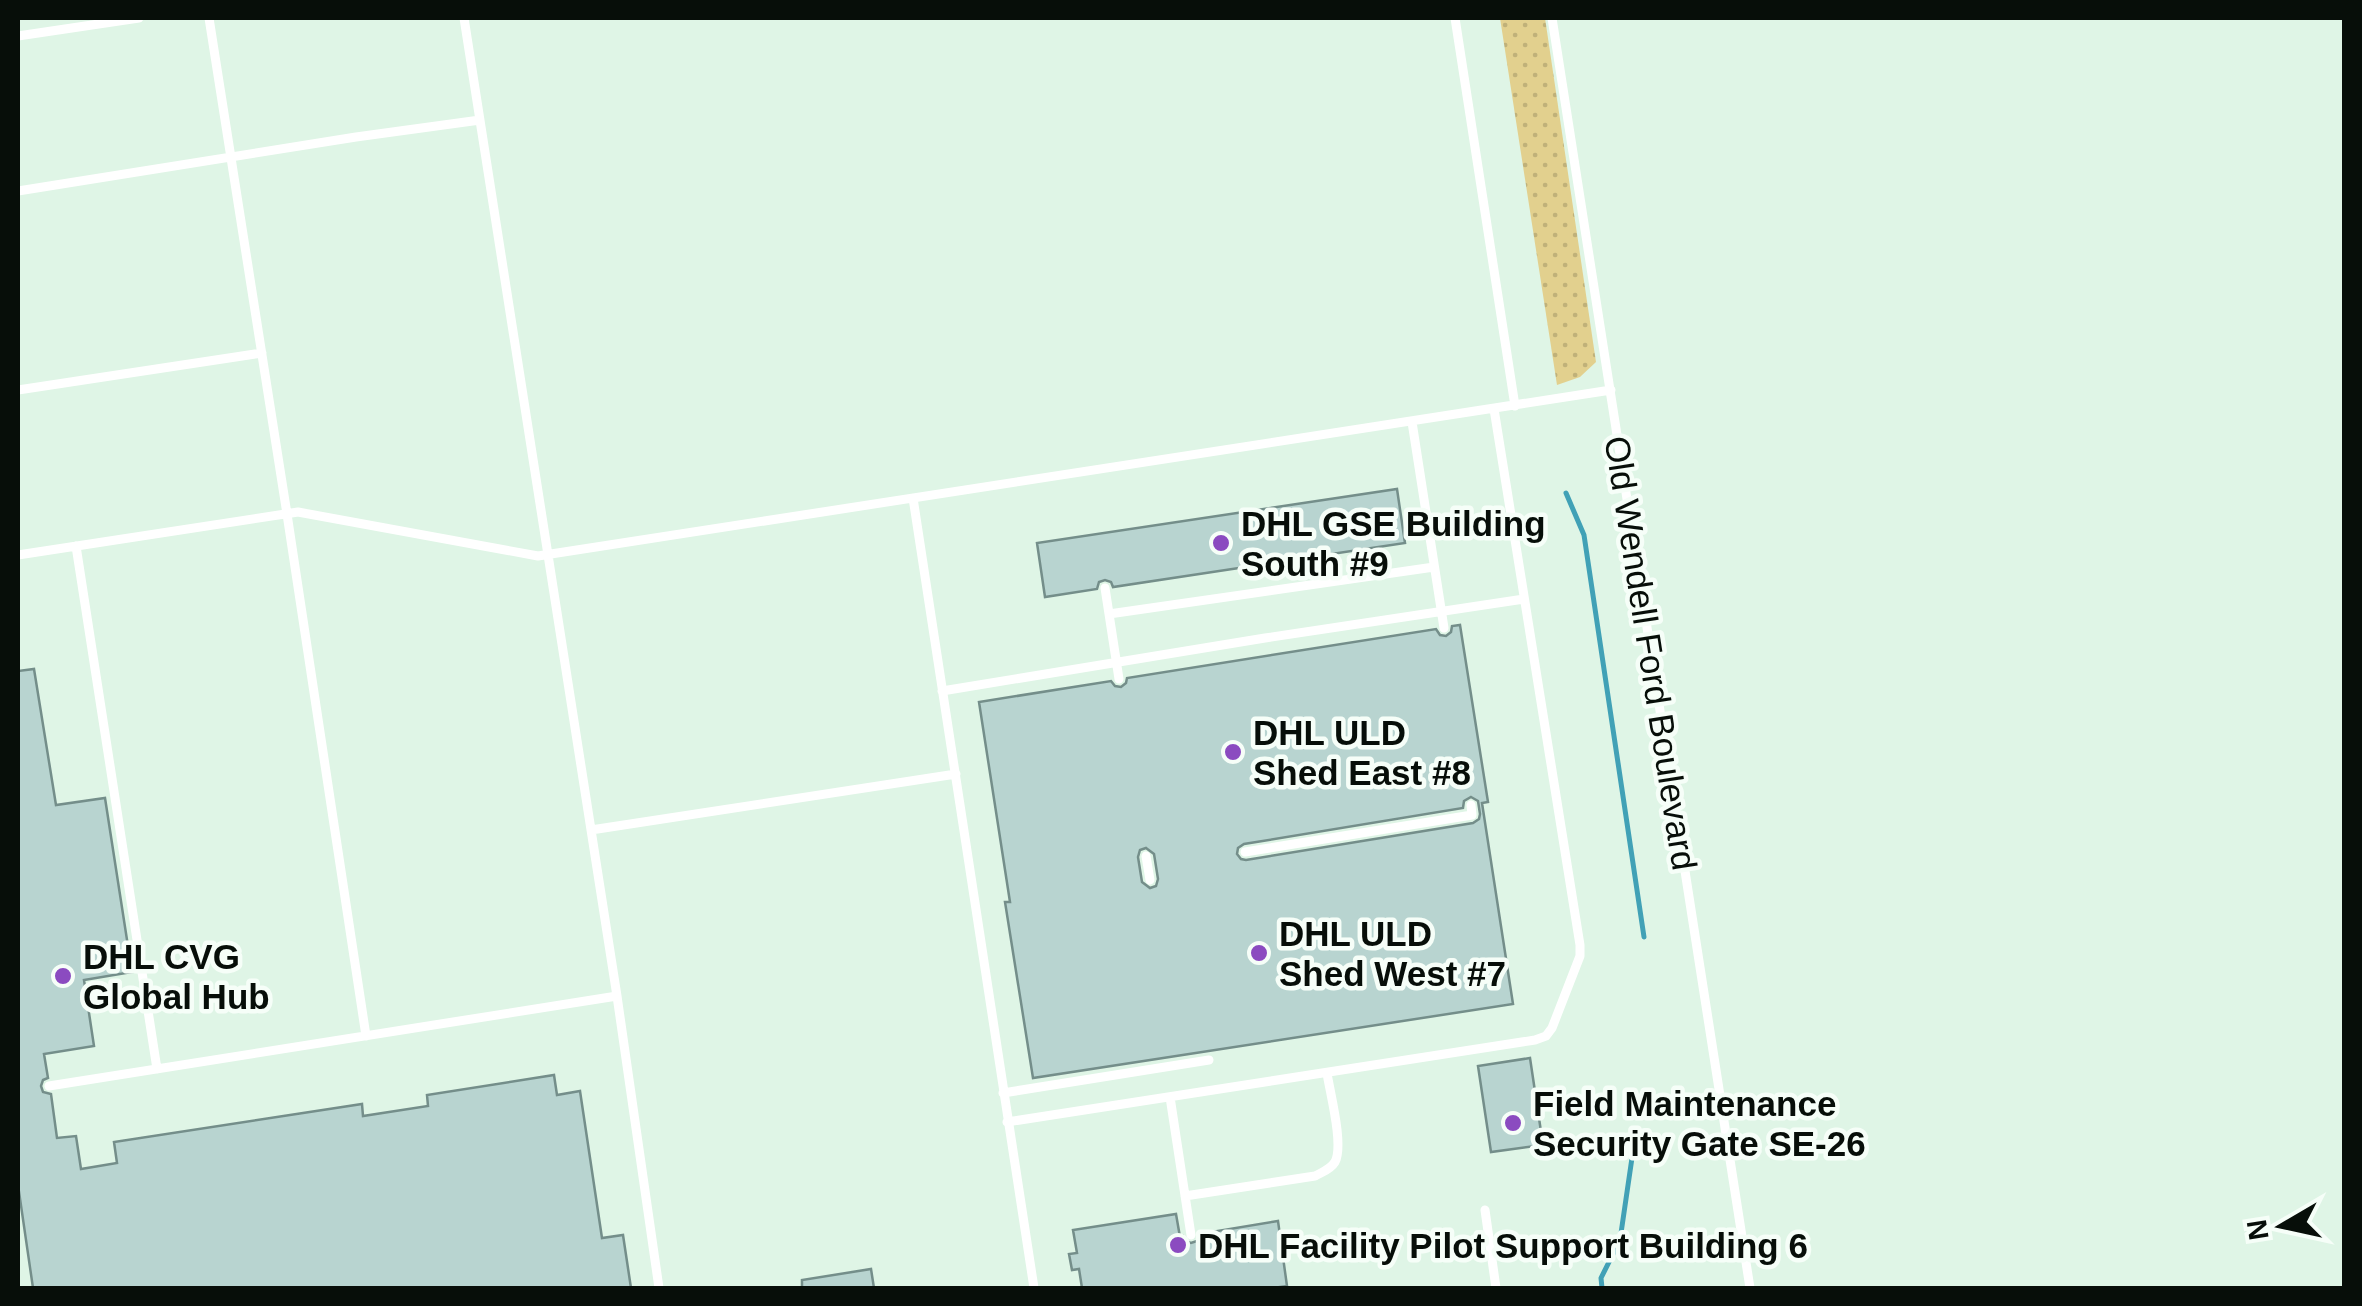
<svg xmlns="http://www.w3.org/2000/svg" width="2362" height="1306" font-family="Arial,sans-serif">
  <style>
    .grass { fill: url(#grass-dots) }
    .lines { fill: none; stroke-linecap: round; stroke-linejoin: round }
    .stream { stroke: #41a1b6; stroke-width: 5 }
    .building { fill: #b8d4d0; stroke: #748e8a; stroke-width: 2.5; fill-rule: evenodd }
    .lane { stroke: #fff; stroke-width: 9 }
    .poi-dot { fill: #8b4bc0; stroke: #f6fef8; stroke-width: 4 }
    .labels { text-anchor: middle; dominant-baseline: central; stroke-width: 9; stroke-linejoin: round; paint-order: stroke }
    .poi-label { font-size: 35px; font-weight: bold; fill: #070e09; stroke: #f6fef8; text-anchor: start }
    .street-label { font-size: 35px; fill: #070e09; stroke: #f6fef8 }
  </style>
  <defs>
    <pattern id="grass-dots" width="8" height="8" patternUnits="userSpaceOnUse" patternTransform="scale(2.5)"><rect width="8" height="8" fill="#e2d08e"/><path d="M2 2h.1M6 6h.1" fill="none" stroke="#c0b179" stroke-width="1.8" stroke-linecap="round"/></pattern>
  </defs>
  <rect width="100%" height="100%" fill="#dff5e6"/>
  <path class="grass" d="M 1500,18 L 1545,18 L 1596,362 L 1580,377 L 1557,385 Z"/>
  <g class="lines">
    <path class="stream" d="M 1566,493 L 1584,535 L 1644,937
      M 1602,1288 L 1601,1278 L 1620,1240 L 1633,1151"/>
  </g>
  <path class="building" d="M 1397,489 L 1405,543 L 1113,587 L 1111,582 L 1105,580 L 1099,582 L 1097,589 L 1045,597 L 1037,543 Z
    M 1460,625 L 1488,802 L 1482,803 L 1513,1004 L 1033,1078 L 1005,902 L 1010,902 L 979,702 L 1111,681 L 1115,686 L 1121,687 L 1126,683 L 1127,678 L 1436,629 L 1440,635 L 1446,636 L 1451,632 L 1452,626 ZM 1471,797 L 1478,801 L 1480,814 L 1479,819 L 1473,823 L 1246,860 L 1241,859 L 1237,854 L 1238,848 L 1244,844 L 1463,808 L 1464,801 ZM 1146,848 L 1154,854 L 1158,879 L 1156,886 L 1150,888 L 1142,882 L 1138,857 L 1140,850 Z
    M 34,669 L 56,805 L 105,798 L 132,972 L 84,980 L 94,1046 L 44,1054 L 48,1078 L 43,1080 L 41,1086 L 43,1092 L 51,1094 L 57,1138 L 76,1136 L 81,1169 L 117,1163 L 114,1142 L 362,1104 L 363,1116 L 428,1106 L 427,1095 L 554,1075 L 557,1095 L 580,1091 L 602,1238 L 623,1235 L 631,1288 L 33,1288 L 18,1185 L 18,671 Z
    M 1530,1058 L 1543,1145 L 1491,1152 L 1478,1066 Z
    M 1176,1214 L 1180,1237 L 1183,1236 L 1185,1241 L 1191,1243 L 1197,1241 L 1199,1234 L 1278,1221 L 1287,1286 L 1273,1288 L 1082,1288 L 1079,1269 L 1072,1270 L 1069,1254 L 1077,1253 L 1073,1230 Z
    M 871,1269 L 874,1288 L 802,1288 L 802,1280 Z"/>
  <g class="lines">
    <path class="lane" d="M 209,18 L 287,514 L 366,1036
      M 464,18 L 617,996 L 659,1288
      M 1455,18 L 1515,406
      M 1552,18 L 1750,1288
      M 18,36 L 139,18
      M 18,191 L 356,137 L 480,120
      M 18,390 L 262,353
      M 1412,422 L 1444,628
      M 913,498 L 1034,1288
      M 76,546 L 157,1069
      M 18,555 L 298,512 L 538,556 L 1611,390
      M 1105,588 L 1119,679
      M 1109,614 L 1434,567
      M 942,691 L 1265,638 L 1524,599
      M 591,830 L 956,774
      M 1245,852 L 1472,815 L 1471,805
      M 1146,856 L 1150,880
      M 49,1086 L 617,996
      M 1003,1093 L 1209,1060
      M 1170,1097 L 1191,1235
      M 1007,1122 L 1535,1040 L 1546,1036 L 1552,1028 L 1580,956 L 1580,945 L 1494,409
      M 1185,1196 L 1315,1176 C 1322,1172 1330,1170 1335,1162 C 1344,1145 1330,1093 1327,1073
      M 1485,1210 L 1496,1288"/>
  </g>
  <g class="poi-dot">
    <circle cx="1221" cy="543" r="10"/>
    <circle cx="1233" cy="752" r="10"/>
    <circle cx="1259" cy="953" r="10"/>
    <circle cx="63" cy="976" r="10"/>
    <circle cx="1513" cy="1123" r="10"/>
    <circle cx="1178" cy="1245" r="10"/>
  </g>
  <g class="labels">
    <g class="poi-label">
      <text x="1241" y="523">DHL GSE Building<tspan x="1241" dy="40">South #9</tspan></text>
      <text x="1253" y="732">DHL ULD<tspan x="1253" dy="40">Shed East #8</tspan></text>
      <text x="1279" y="933">DHL ULD<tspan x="1279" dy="40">Shed West #7</tspan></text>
      <text x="83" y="956">DHL CVG<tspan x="83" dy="40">Global Hub</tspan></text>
      <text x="1533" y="1103">Field Maintenance<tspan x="1533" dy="40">Security Gate SE-26</tspan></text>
      <text x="1198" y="1245">DHL Facility Pilot Support Building 6</text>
    </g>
    <g class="street-label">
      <text transform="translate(1651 653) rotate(81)">Old Wendell Ford Boulevard</text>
    </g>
  </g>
  <rect width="2362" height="1306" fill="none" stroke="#070e09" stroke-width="40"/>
  <g transform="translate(2282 1226) rotate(261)" stroke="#f6fef8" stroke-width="8" paint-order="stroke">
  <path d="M0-8L18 38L0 25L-18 38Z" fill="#070e09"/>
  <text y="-15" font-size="28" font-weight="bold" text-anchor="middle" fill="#070e09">N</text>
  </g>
</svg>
